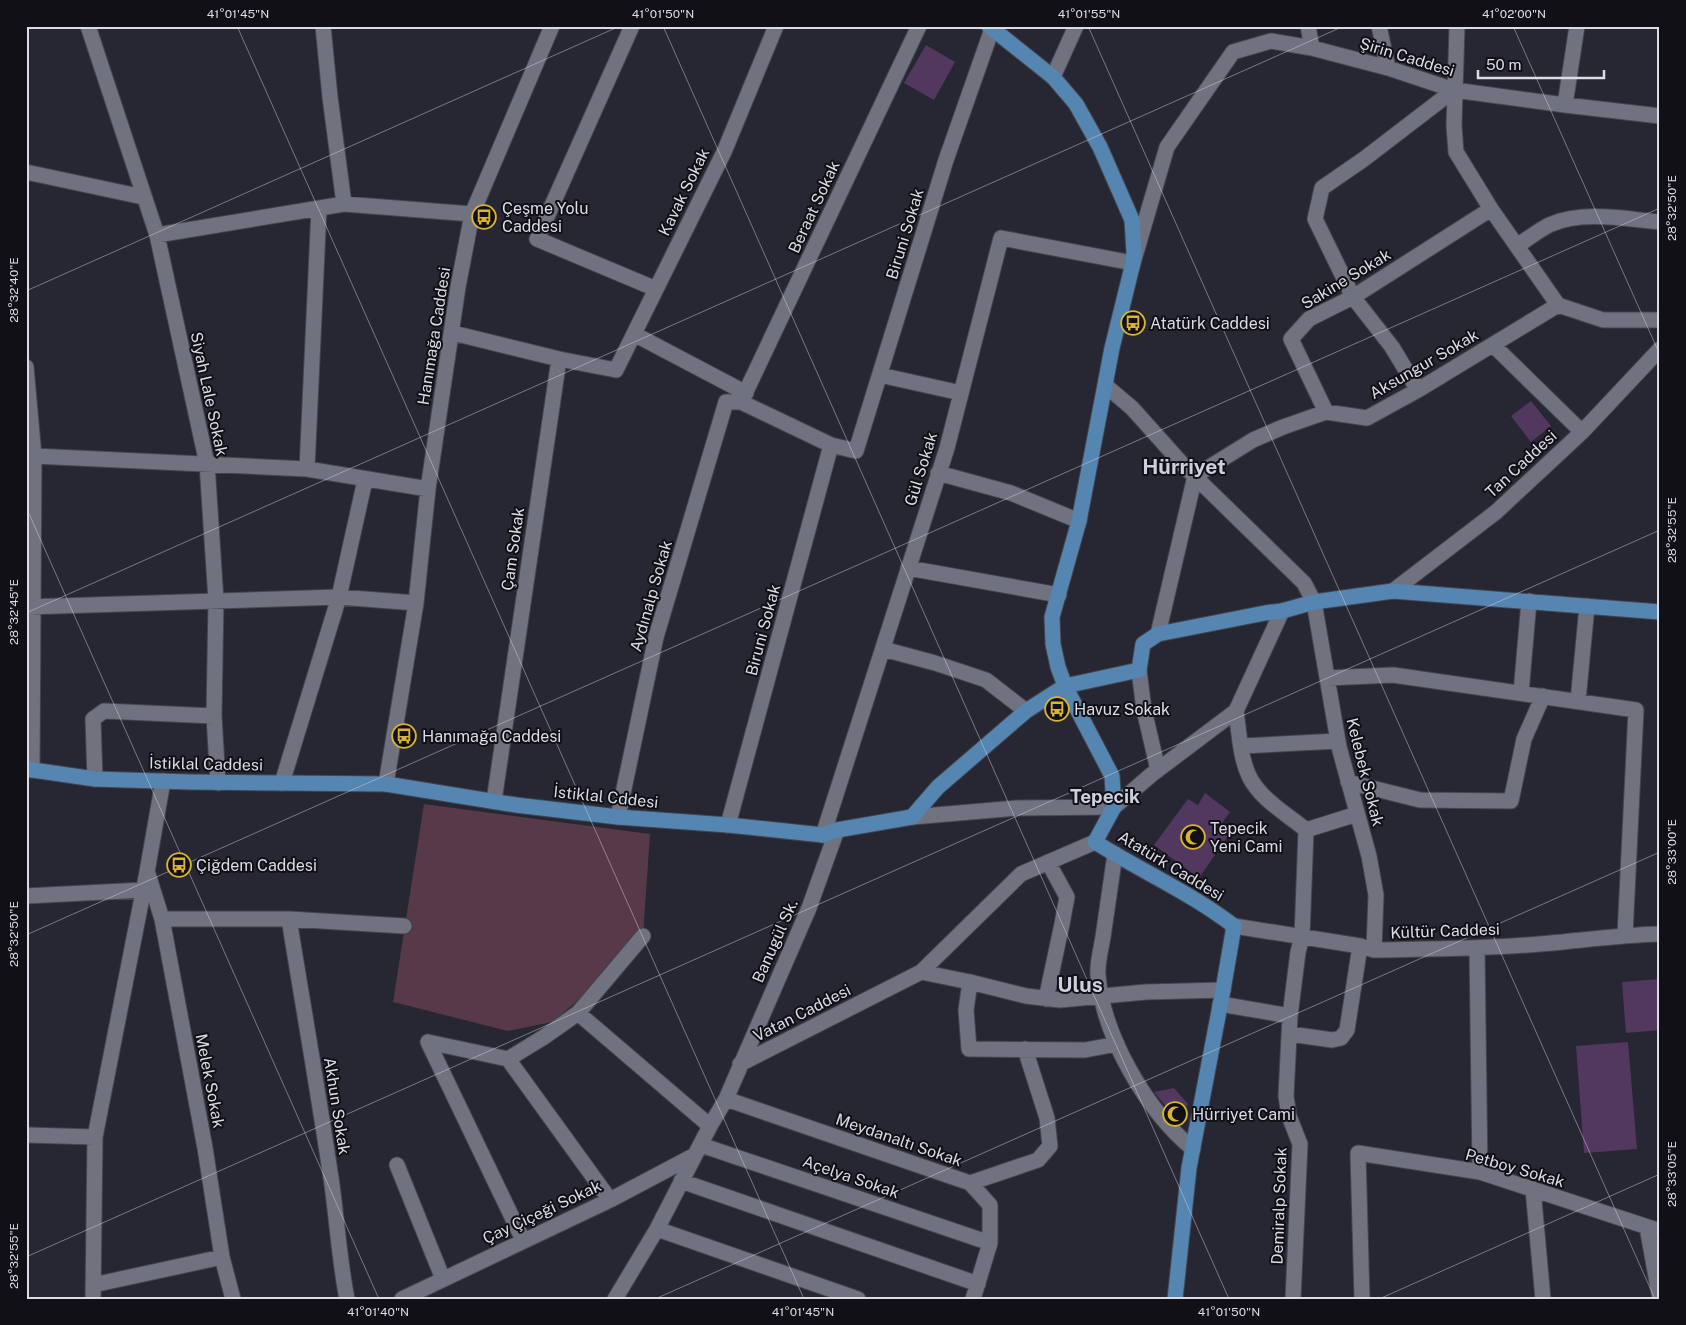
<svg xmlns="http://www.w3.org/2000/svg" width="1686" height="1325" font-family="'Public Sans',sans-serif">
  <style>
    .green { fill: #573948 }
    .building { fill: #52385e }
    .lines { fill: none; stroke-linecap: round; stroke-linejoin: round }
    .minor-casing { stroke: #44454f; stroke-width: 17 }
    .major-casing { stroke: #44454f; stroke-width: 17 }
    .minor { stroke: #707280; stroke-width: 15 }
    .major { stroke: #5585b1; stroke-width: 15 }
    .ticks { fill: none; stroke: #dbdce4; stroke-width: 1; stroke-opacity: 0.45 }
    .labels { text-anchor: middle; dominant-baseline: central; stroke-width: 4; stroke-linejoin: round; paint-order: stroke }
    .street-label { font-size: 16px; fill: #dbdce4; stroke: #101016 }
    .poi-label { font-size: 16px; fill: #dbdce4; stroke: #101016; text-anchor: start }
    .quarter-label { font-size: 19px; font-weight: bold; fill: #cdcfdf; stroke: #101016 }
    .district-label { font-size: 21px; font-weight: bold; fill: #cdcfdf; stroke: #101016 }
    .neatline { fill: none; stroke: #dbdce4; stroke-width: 2 }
    .ticks-label { font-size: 12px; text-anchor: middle; fill: #dbdce4 }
  </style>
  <rect width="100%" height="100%" fill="#262733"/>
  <path class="green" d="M 424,804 L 650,834 L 643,936 L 606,977 L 552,1022 L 508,1031 L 393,1002 Z"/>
  <path class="building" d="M 926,45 L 955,62 L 934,100 L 904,83 Z
    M 1531,401 L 1551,426 L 1531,442 L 1511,416 Z
    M 1205,793 L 1230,812 L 1222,823 L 1232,830 L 1199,878 L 1154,845 L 1188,799 L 1198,805 Z
    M 1660,979 L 1660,1030 L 1626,1033 L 1622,982 Z
    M 1628,1042 L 1637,1149 L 1584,1153 L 1576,1046 Z
    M 1174,1088 L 1188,1104 L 1179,1122 L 1154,1092 Z"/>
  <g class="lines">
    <g class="minor-casing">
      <path id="minor" d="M 88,26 L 157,235 L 207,464 L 216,600 L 214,716 L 218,783
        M 323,26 L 330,97 L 344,204
        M 632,26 L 537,239 L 656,289
        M 1308,26 L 1312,48
        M 1379,26 L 1388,68
        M 1457,26 L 1454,126 L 1456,152 L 1491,209 L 1558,305
        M 1053,77 L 1076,26
        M 1565,105 L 1577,26
        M 26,172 L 143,197
        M 157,235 L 344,204 L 472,214
        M 1517,246 C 1527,239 1538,231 1549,225 C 1583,210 1624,219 1660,222
        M 1558,305 L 1603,320 L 1660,320
        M 453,333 L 559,359
        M 634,334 L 746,393
        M 1493,345 L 1582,432
        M 26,367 L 34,456 L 32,770
        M 880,375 L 961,393
        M 1106,386 L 1132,408 L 1184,466 L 1304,583 L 1314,602 L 1339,747 L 1369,856 L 1376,895 L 1374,950
        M 1418,390 L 1392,347 L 1353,297 L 1315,219 L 1322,188 L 1364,159 L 1454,90
        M 741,402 L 919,26
        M 1326,412 L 1291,339 L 1309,319 L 1353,297 L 1491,209
        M 34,456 L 307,469 L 428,489
        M 307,469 L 319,208
        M 938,473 L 1011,493 L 1079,521
        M 908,568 L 1059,595
        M 1393,591 L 1496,512 L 1582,432 L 1660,349
        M 26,607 L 339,597 L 416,603
        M 1158,634 L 1195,476 L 1253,440 L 1283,427 L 1326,412 L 1367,418 L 1418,390 L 1558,305
        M 883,649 L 935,663 L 986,680 L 1026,711
        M 1139,670 L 1144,710 L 1158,770
        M 1327,678 L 1393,675 L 1636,710 L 1625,935
        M 1521,693 L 1529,601
        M 1578,701 L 1587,606
        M 1236,711 C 1239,731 1240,757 1249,776 C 1259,798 1288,815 1306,830 L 1357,814
        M 1242,746 L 1338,741
        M 95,779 L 93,719 L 104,711 L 214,716
        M 1348,782 L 1420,800 L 1511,801 L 1524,739 L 1543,696
        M 282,783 L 339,597 L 365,480
        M 386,784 L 416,603 L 428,489 L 458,287 L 472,214 L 552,26
        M 494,801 L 559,359 L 616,370 L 724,152 L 776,26
        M 618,817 L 656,637 L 726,402 L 741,402 L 831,445 L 856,451 L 946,160 L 992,29
        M 912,817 L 1017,808 L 1114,807 L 1151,775 L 1236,711 L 1282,611
        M 728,825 L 831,445
        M 823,835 L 947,448 L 1001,238 L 1133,263 L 1167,147 L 1233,52 L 1271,41 L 1312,48 L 1388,68 L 1454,90 L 1565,105 L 1660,116
        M 1115,854 C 1111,882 1107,910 1103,937 C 1101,949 1097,963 1098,975 C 1103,1036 1146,1110 1193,1149
        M 148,874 L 162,919 L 205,1148 L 222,1257 L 233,1299
        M 26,896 L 143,890
        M 162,919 L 289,919 L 404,926
        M 289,919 C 303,1005 318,1091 331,1178 C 337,1218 339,1259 347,1299
        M 1234,926 L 1360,946 L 1374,950 C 1425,949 1476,949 1527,945 C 1571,942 1615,935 1660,934
        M 1477,948 L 1480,1172
        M 921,972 L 970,982 L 1026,996 L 1060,1000 L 1146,992 L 1223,990
        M 970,982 L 966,1010 L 969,1049 L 1085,1050 L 1117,1044
        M 1046,999 L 1062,924 L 1067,897 L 1048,862
        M 1220,1004 L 1290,1016
        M 578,1013 L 710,1126
        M 1290,1034 L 1332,1040 L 1341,1038 L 1347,1030 L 1360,946
        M 428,1042 L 523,1240
        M 428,1042 L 508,1059
        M 508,1059 L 544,1037 L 578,1013 L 643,936
        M 508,1059 L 610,1200
        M 740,1064 L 921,972 L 1021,874 L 1095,842
        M 726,1099 L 970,1183 L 990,1205 L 990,1243 L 973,1299
        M 26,1135 L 95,1137
        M 701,1145 L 990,1243
        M 397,1165 L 443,1279
        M 681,1181 L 978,1284
        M 970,1183 L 1038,1160 L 1050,1146 L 1047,1118 L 1025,1049
        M 1533,1189 L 1543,1299
        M 1647,1227 L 1660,1299
        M 657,1229 L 858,1299
        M 93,1285 L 222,1257
        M 93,1299 L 95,1137 L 147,872 L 163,781
        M 402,1299 L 610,1200 L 695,1155
        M 615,1299 L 657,1229 L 710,1126 L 726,1099 L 809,908 L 837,830
        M 1293,1299 L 1300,1144 L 1289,1116 L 1286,1096 L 1290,1016 L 1298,952 L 1302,937 L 1306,830
        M 1362,1299 L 1358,1153 L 1480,1172 L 1660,1231"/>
    </g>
    <g class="major-casing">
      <path id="major" d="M 989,26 L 1053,77 L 1076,104 L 1100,147 L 1132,220 L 1134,252 L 1133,263 L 1112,348 L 1079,521 L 1052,617 L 1053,644 L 1058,667 L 1065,686 L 1112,776 L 1114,807 L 1095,842 C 1141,871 1191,893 1234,926 L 1223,990 L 1189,1168 L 1175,1299
        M 26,769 L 95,779 L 190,782 L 386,784 L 516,805 L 618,817 L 728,825 L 823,835 L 837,830 L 912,817 L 938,787 L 1026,711 L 1065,686 L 1139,670 L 1143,644 L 1158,634 L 1265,613 L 1282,611 L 1314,602 L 1393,591 L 1660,612"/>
    </g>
    <use href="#minor" class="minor"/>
    <use href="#major" class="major"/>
  </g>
  <path class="ticks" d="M 237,26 L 804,1299M 663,26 L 1229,1299M 1088,26 L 1655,1299M 1513,26 L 1660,355M 26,291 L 620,26M 26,507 L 379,1299M 26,613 L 1344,26M 26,935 L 1660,208M 26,1257 L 1660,530M 655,1299 L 1660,852M 1379,1299 L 1660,1174"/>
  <defs>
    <g id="bus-ring" transform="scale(1.25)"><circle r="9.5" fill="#101016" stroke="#dab333" stroke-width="1.5"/><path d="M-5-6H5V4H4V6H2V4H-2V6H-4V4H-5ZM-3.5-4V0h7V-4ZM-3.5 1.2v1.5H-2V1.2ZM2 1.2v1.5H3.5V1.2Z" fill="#dab333"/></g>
    <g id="mosque-ring" transform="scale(1.25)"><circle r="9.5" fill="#101016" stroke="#dab333" stroke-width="1.5"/><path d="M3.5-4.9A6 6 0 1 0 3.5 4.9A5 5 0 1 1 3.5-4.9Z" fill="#dab333"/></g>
  </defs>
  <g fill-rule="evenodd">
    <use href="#bus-ring" x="484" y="217"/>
    <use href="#bus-ring" x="1133" y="323"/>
    <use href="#bus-ring" x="1057" y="709"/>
    <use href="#bus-ring" x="404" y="736"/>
    <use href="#mosque-ring" x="1193" y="837"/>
    <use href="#bus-ring" x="179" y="865"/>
    <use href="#mosque-ring" x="1175" y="1114"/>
  </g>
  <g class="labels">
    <g class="street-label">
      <text transform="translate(1407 57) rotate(17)">Şirin Caddesi</text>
      <text transform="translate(684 192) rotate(-64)">Kavak Sokak</text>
      <text transform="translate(814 207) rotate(-65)">Beraat Sokak</text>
      <text transform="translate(905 234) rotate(-73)">Biruni Sokak</text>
      <text transform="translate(1346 279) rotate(-31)">Sakine Sokak</text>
      <text transform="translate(434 336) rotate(-81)">Hanımağa Caddesi</text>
      <text transform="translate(1424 364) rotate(-30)">Aksungur Sokak</text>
      <text transform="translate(209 394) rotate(78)">Siyah Lale Sokak</text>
      <text transform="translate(1521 464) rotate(-43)">Tan Caddesi</text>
      <text transform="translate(921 469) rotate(-73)">Gül Sokak</text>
      <text transform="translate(513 549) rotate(-82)">Çam Sokak</text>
      <text transform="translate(651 596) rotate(-74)">Aydınalp Sokak</text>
      <text transform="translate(763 630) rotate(-75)">Biruni Sokak</text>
      <text transform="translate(206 764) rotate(1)">İstiklal Caddesi</text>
      <text transform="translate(1365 772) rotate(76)">Kelebek Sokak</text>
      <text transform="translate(606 797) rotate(6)">İstiklal Cddesi</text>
      <text transform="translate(1171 866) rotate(31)">Atatürk Caddesi</text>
      <text transform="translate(1445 931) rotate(-2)">Kültür Caddesi</text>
      <text transform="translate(775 941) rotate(-66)">Banugül Sk.</text>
      <text transform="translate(802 1013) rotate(-27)">Vatan Caddesi</text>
      <text transform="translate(210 1081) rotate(79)">Melek Sokak</text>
      <text transform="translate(337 1106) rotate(81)">Akhun Sokak</text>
      <text transform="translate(899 1140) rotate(19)">Meydanaltı Sokak</text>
      <text transform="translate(1515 1168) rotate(16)">Petboy Sokak</text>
      <text transform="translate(851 1177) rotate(19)">Açelya Sokak</text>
      <text transform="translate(1279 1206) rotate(-88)">Demiralp Sokak</text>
      <text transform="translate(542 1212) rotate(-25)">Çay Çiçeği Sokak</text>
    </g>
    <g class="poi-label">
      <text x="502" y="208">Çeşme Yolu<tspan x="502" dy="18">Caddesi</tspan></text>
      <text x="1150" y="323">Atatürk Caddesi</text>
      <text x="1074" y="709">Havuz Sokak</text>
      <text x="422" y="736">Hanımağa Caddesi</text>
      <text x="1210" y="828">Tepecik<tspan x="1210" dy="18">Yeni Cami</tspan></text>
      <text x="196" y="865">Çiğdem Caddesi</text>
      <text x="1192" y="1114">Hürriyet Cami</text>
    </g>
    <g class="quarter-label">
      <text x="1105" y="796">Tepecik</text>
    </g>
    <g class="district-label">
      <text x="1184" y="466">Hürriyet</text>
      <text x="1080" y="984">Ulus</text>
    </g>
  </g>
  <rect width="1686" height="1325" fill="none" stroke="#101016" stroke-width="55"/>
  <path d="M1478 70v8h126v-8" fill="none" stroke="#dbdce4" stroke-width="2.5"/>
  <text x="1486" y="70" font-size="15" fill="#dbdce4" stroke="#101016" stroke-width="4" paint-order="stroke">50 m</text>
  <rect x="28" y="28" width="1630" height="1270" class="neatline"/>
  <g class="ticks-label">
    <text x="238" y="18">41°01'45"N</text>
    <text x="663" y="18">41°01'50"N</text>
    <text x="1089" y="18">41°01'55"N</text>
    <text x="1514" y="18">41°02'00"N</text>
    <text transform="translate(1672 208) rotate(-90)" y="4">28°32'50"E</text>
    <text transform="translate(14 290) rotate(-90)" y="4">28°32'40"E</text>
    <text transform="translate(1672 530) rotate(-90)" y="4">28°32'55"E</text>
    <text transform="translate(14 612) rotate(-90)" y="4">28°32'45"E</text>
    <text transform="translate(1672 852) rotate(-90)" y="4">28°33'00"E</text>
    <text transform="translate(14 934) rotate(-90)" y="4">28°32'50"E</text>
    <text transform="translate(1672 1174) rotate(-90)" y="4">28°33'05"E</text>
    <text transform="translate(14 1256) rotate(-90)" y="4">28°32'55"E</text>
    <text x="378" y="1316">41°01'40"N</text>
    <text x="803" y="1316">41°01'45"N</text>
    <text x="1229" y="1316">41°01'50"N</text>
  </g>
</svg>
